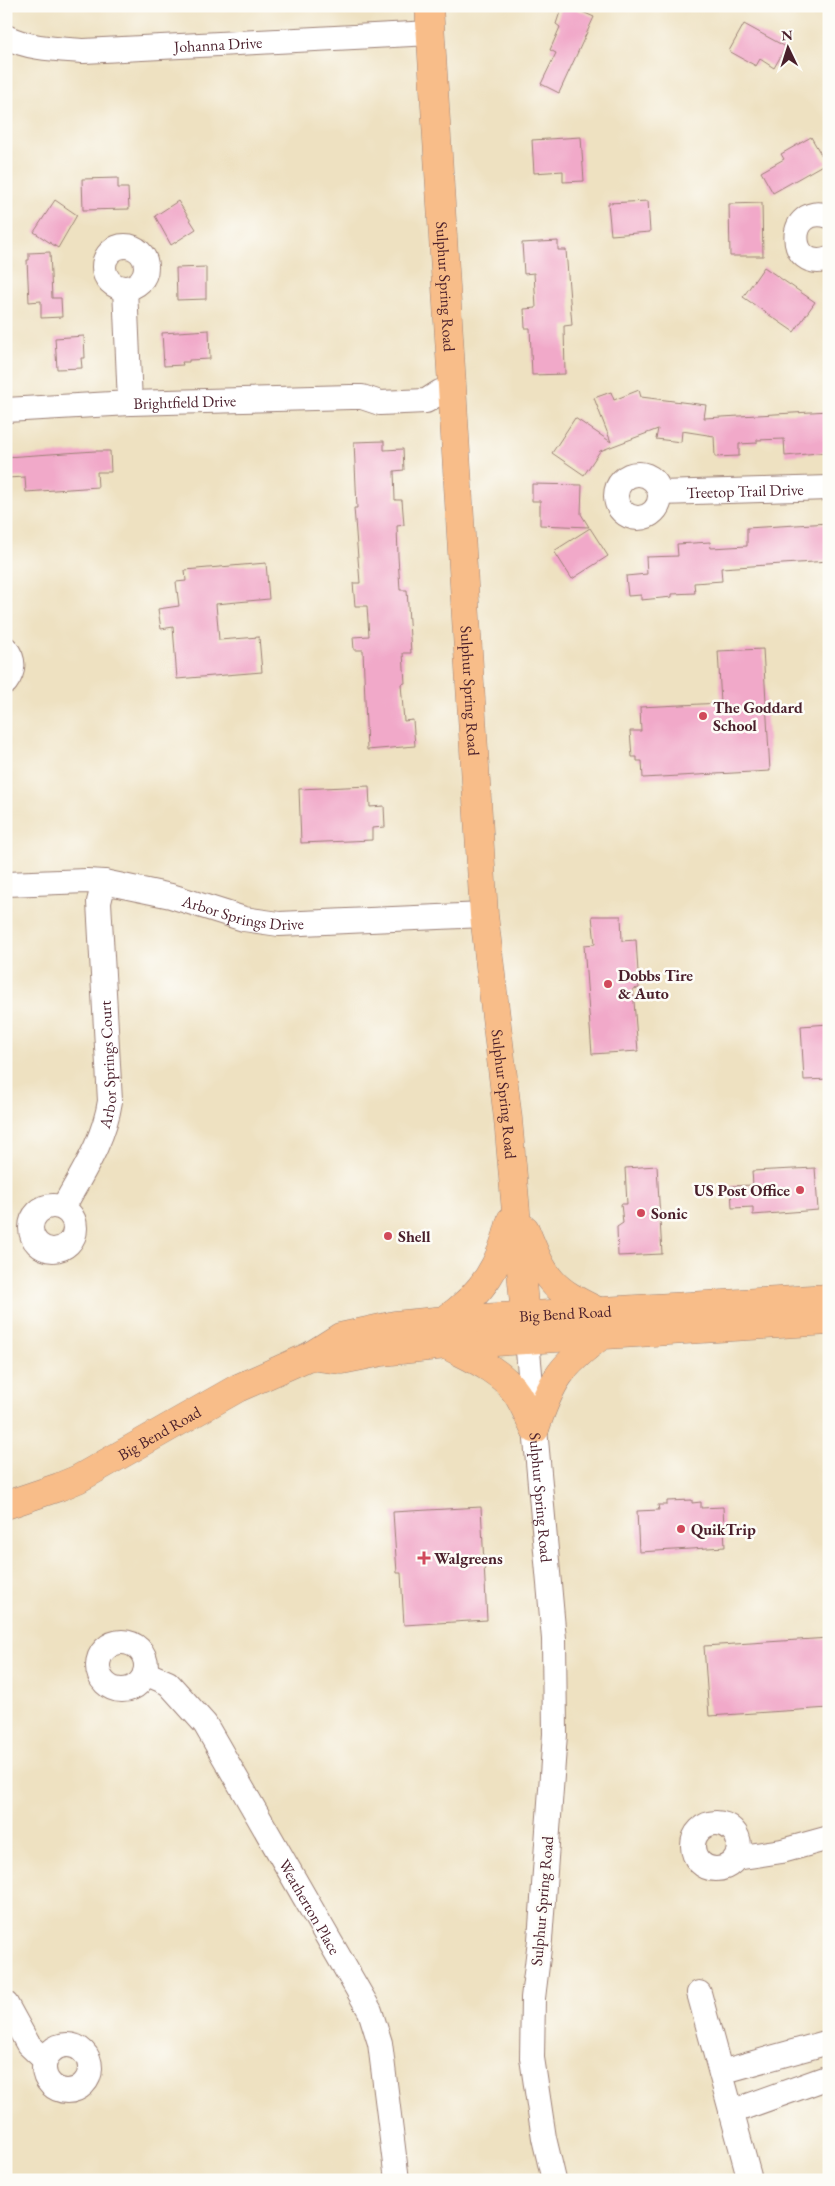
<svg xmlns="http://www.w3.org/2000/svg" width="835" height="2186" font-family="'EB Garamond',serif">
  <style>
    .building { fill: #f1a9c9 }
    .lines { fill: none; stroke-linecap: round; stroke-linejoin: round }
    .minor-casing { stroke: #9c8076; stroke-width: 26 }
    .major-casing { stroke: #9c8076; stroke-width: 29 }
    .minor { stroke: #fff; stroke-width: 24 }
    .major { stroke: #f8bd89; stroke-width: 28 }
    .poi-dot { fill: #d1495b; stroke: #fdfcf7; stroke-width: 2 }
    .labels { text-anchor: middle; dominant-baseline: central; stroke-width: 5; stroke-linejoin: round; paint-order: stroke }
    .street-label { font-size: 16px; fill: #4a1f2b; stroke: #fdfcf7 }
    .poi-label { font-size: 16px; font-weight: bold; fill: #4a1f2b; stroke: #fdfcf7; text-anchor: start }
  </style>
  <rect width="100%" height="100%" fill="#fdfcf7"/>
  <filter id="ink" filterUnits="userSpaceOnUse"><feTurbulence type="fractalNoise" baseFrequency=".02" numOctaves="2"/><feDisplacementMap in="SourceGraphic" scale="10" xChannelSelector="R" yChannelSelector="G"/><feConvolveMatrix kernelMatrix="1 2 1 2 8 2 1 2 1" color-interpolation-filters="sRGB"/></filter>
  <filter id="wash" filterUnits="userSpaceOnUse"><feTurbulence type="fractalNoise" baseFrequency=".0096" numOctaves="4" result="noise"/><feDisplacementMap in="SourceGraphic" scale="20" xChannelSelector="R" yChannelSelector="G"/><feGaussianBlur stdDeviation="1.12" result="paint"/><feColorMatrix in="noise" values="0 0 0 0 0 0 0 0 0 0 0 0 0 0 0 0 0 1.4 0 .05"/><feComposite in="paint" operator="in"/></filter>
  <g filter="url(#wash)">
    <rect width="100%" height="100%" fill="#eee1c1"/>
    <g id="blocks">
      <path class="building" d="M 562,6 L 569,6 L 594,17 L 559,93 L 541,84 L 556,53 L 550,50 L 560,27 L 556,24 Z
        M 744,24 L 786,47 L 774,68 L 760,59 L 756,66 L 729,51 Z
        M 581,137 L 584,181 L 563,182 L 563,171 L 534,173 L 532,140 Z
        M 811,137 L 826,163 L 773,193 L 761,172 L 784,159 L 781,154 Z
        M 118,178 L 118,188 L 128,188 L 129,209 L 83,210 L 82,179 Z
        M 55,200 L 77,215 L 58,248 L 34,232 Z
        M 178,201 L 196,229 L 171,245 L 155,216 Z
        M 648,201 L 650,232 L 611,235 L 608,203 Z
        M 762,203 L 763,256 L 730,256 L 729,204 Z
        M 558,241 L 558,250 L 566,250 L 572,325 L 564,326 L 565,374 L 532,375 L 530,328 L 525,328 L 524,309 L 536,308 L 534,273 L 524,274 L 522,243 Z
        M 50,252 L 52,298 L 61,298 L 62,317 L 41,318 L 41,301 L 29,302 L 27,260 L 29,260 L 29,253 Z
        M 206,267 L 206,299 L 177,300 L 176,268 Z
        M 764,267 L 815,302 L 794,332 L 743,297 Z
        M 209,330 L 210,359 L 189,360 L 189,362 L 182,362 L 183,365 L 164,366 L 162,333 Z
        M 84,336 L 85,358 L 81,358 L 82,368 L 57,369 L 55,338 Z
        M 639,390 L 641,397 L 706,405 L 704,418 L 829,411 L 829,452 L 785,456 L 784,439 L 757,440 L 757,443 L 739,444 L 739,456 L 715,457 L 714,436 L 682,431 L 681,442 L 656,439 L 658,429 L 600,451 L 584,475 L 552,453 L 575,418 L 611,442 L 594,398 L 611,392 L 614,400 Z
        M 384,441 L 384,450 L 403,449 L 404,470 L 394,471 L 395,500 L 402,500 L 404,525 L 397,526 L 398,556 L 400,590 L 407,590 L 411,653 L 403,653 L 405,683 L 401,684 L 404,721 L 413,720 L 415,746 L 367,750 L 363,650 L 354,650 L 353,637 L 369,636 L 367,606 L 355,606 L 353,583 L 360,583 L 354,508 L 357,508 L 354,442 Z
        M 95,451 L 110,451 L 111,472 L 97,472 L 98,487 L 26,492 L 25,477 L 6,478 L 6,457 Z
        M 532,484 L 582,485 L 581,514 L 589,527 L 540,525 L 540,501 L 532,501 Z
        M 829,523 L 829,561 L 721,568 L 722,581 L 694,583 L 695,593 L 672,594 L 672,597 L 641,600 L 641,595 L 628,596 L 626,576 L 647,574 L 646,557 L 678,556 L 677,544 L 710,542 L 711,548 L 747,546 L 747,528 Z
        M 590,528 L 608,556 L 572,579 L 554,551 Z
        M 266,563 L 269,599 L 216,604 L 219,640 L 259,637 L 262,672 L 177,679 L 173,627 L 161,629 L 158,609 L 179,606 L 176,582 L 186,581 L 185,570 Z
        M 763,649 L 770,771 L 643,778 L 642,761 L 637,761 L 637,757 L 632,757 L 630,731 L 641,731 L 640,707 L 721,703 L 718,651 Z
        M 369,786 L 370,807 L 384,806 L 385,827 L 372,828 L 372,840 L 301,843 L 299,789 Z
        M 592,916 L 621,916 L 622,941 L 636,940 L 639,988 L 633,989 L 638,1051 L 592,1054 L 584,945 L 595,944 Z
        M 829,1024 L 829,1079 L 804,1080 L 801,1026 Z
        M 657,1166 L 662,1254 L 618,1256 L 617,1227 L 623,1223 L 621,1204 L 627,1204 L 625,1168 Z
        M 815,1168 L 818,1210 L 753,1215 L 753,1207 L 732,1208 L 731,1186 L 753,1185 L 752,1171 Z
        M 692,1500 L 692,1503 L 701,1502 L 701,1508 L 723,1507 L 725,1547 L 639,1552 L 637,1511 L 659,1510 L 658,1505 L 667,1505 L 667,1501 Z
        M 481,1507 L 487,1620 L 404,1625 L 401,1573 L 397,1573 L 393,1512 Z
        M 829,1638 L 829,1708 L 709,1716 L 704,1646 Z"/>
    </g>
  </g>
  <g filter="url(#ink)">
    <use href="#blocks" fill-opacity="0" stroke="#9c8076" stroke-width="1"/>
    <g class="lines">
      <g class="minor-casing">
        <g id="minor">
          <path id="s1" d="M 6,37 C 30,49 58,49 84,51 L 431,33"/>
          <path d="M 829,216 C 785,203 786,273 829,259"/>
          <circle cx="125" cy="267" r="21"/>
          <path d="M 125,288 L 130,403"/>
          <path id="s2" d="M 6,410 L 130,403 L 351,397 L 362,397 L 380,403 L 426,401 L 440,392 L 452,391"/>
          <circle cx="638" cy="496" r="22"/>
          <path id="s3" d="M 660,493 L 829,488"/>
          <path d="M 6,649 C 15,660 14,671 6,682"/>
          <path id="s4" d="M 6,884 L 87,881 L 104,882 L 171,896 L 244,919 L 279,924 L 484,915"/>
          <circle cx="53" cy="1228" r="22"/>
          <path id="s5" d="M 63,1208 C 82,1173 104,1141 110,1101 L 99,902 L 104,882"/>
          <path id="s6" d="M 527,1340 L 554,1639 L 555,1734 L 540,1940 L 533,1998 L 532,2058 L 544,2138 L 554,2180"/>
          <circle cx="122" cy="1666" r="24"/>
          <path id="s7" d="M 145,1673 L 168,1683 L 205,1724 L 370,2011 L 380,2043 L 397,2180"/>
          <circle cx="716" cy="1846" r="23"/>
          <path d="M 736,1858 L 782,1851 L 829,1838"/>
          <path d="M 699,1993 L 750,2180"/>
          <path d="M 6,2004 L 28,2044 L 45,2060"/>
          <circle cx="67" cy="2068" r="23"/>
          <path d="M 721,2072 L 829,2042"/>
          <path d="M 731,2112 L 829,2077"/>
        </g>
      </g>
      <g class="major-casing">
        <g id="major">
          <path id="s8" d="M 429,6 L 484,915 L 508,1119 L 527,1340"/>
          <path d="M 525,1229 C 545,1279 550,1289 600,1312"/>
          <path d="M 445,1320 C 483,1293 500,1266 511,1220"/>
          <path d="M 446,1345 C 471,1358 501,1370 517,1394 C 524,1405 529,1418 535,1429"/>
          <path d="M 310,1356 L 342,1360 L 382,1352 L 446,1345 L 829,1321"/>
          <path d="M 535,1429 C 552,1379 560,1367 602,1335"/>
          <path id="s9" d="M 6,1505 L 59,1487 L 78,1479 L 238,1388 L 310,1356 L 340,1337 L 395,1325 L 445,1320 L 829,1298"/>
        </g>
      </g>
      <use href="#minor" class="minor"/>
      <use href="#major" class="major"/>
    </g>
  </g>
  <g class="poi-dot">
    <circle cx="703" cy="716" r="5"/>
    <circle cx="608" cy="984" r="5"/>
    <circle cx="800" cy="1190" r="5"/>
    <circle cx="641" cy="1213" r="5"/>
    <circle cx="388" cy="1236" r="5"/>
    <circle cx="681" cy="1529" r="5"/>
    <path d="M421.5 1550.5h5v5h5v5h-5v5h-5v-5h-5v-5h5z"/>
  </g>
  <g class="labels">
    <g class="street-label">
      <text stroke="none"><textPath href="#s1" startOffset="214">Johanna Drive</textPath></text>
      <text stroke="none"><textPath href="#s8" startOffset="281">Sulphur Spring Road</textPath></text>
      <text stroke="none"><textPath href="#s2" startOffset="179">Brightfield Drive</textPath></text>
      <text stroke="none"><textPath href="#s3" startOffset="85">Treetop Trail Drive</textPath></text>
      <text stroke="none"><textPath href="#s8" startOffset="686">Sulphur Spring Road</textPath></text>
      <text stroke="none"><textPath href="#s4" startOffset="241">Arbor Springs Drive</textPath></text>
      <text stroke="none"><textPath href="#s5" startOffset="154">Arbor Springs Court</textPath></text>
      <text stroke="none"><textPath href="#s8" startOffset="1091">Sulphur Spring Road</textPath></text>
      <text stroke="none"><textPath href="#s9" startOffset="602">Big Bend Road</textPath></text>
      <text stroke="none"><textPath href="#s9" startOffset="170">Big Bend Road</textPath></text>
      <text stroke="none"><textPath href="#s6" startOffset="158">Sulphur Spring Road</textPath></text>
      <text transform="translate(542 1901) rotate(-85)">Sulphur Spring Road</text>
      <text stroke="none"><textPath href="#s7" startOffset="291">Weatherton Place</textPath></text>
    </g>
    <g class="poi-label">
      <text x="713" y="707">The Goddard<tspan x="713" dy="18">School</tspan></text>
      <text x="618" y="975">Dobbs Tire<tspan x="618" dy="18">&amp; Auto</tspan></text>
      <text x="790" y="1190" text-anchor="end">US Post Office</text>
      <text x="651" y="1213">Sonic</text>
      <text x="398" y="1236">Shell</text>
      <text x="691" y="1529">QuikTrip</text>
      <text x="434" y="1558">Walgreens</text>
    </g>
  </g>
  <rect width="835" height="2186" fill="none" stroke="#fdfcf7" stroke-width="25"/>
  <g transform="translate(788 48) rotate(356)" stroke="#fdfcf7" stroke-width="4" paint-order="stroke">
  <path d="M0-4L9 19L0 12L-9 19Z" fill="#4a1f2b"/>
  <text y="-8" font-size="14" font-weight="bold" text-anchor="middle" fill="#4a1f2b">N</text>
  </g>
</svg>
